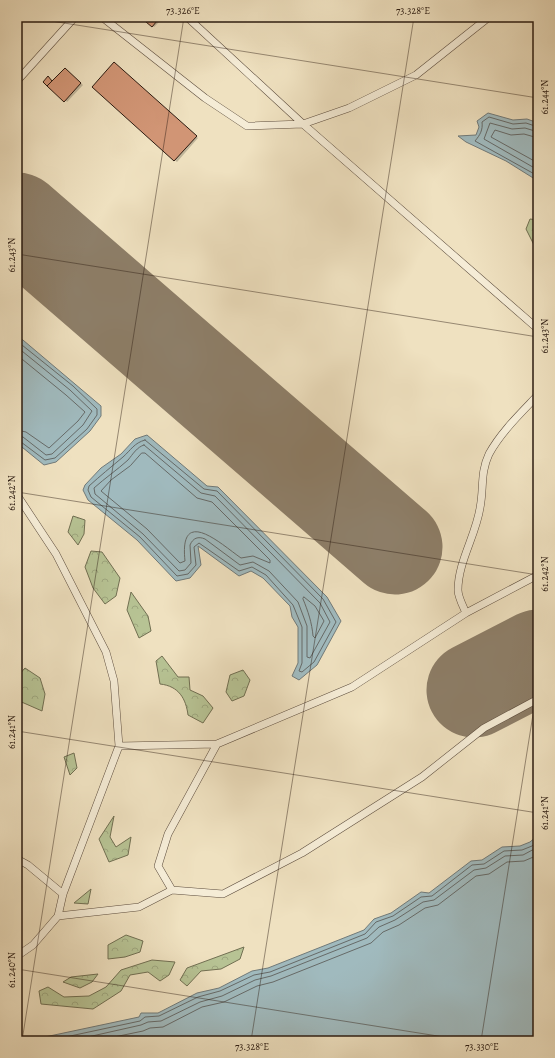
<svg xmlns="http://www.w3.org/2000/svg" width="555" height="1058" font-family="Alegreya,serif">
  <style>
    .forest { fill: url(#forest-crowns); stroke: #716f52 }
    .water { fill: #a0babe; stroke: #717a79 }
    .shadow { fill: #0003 }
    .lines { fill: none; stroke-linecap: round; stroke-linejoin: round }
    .shore { stroke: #666a68; stroke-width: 1 }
    .runway { stroke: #8d7e68; stroke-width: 95 }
    .building { fill: #d19575; stroke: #2b1b11 }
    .service-casing { stroke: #5c4c3d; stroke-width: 8 }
    .service { stroke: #f5ecd6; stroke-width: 7 }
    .ticks { fill: none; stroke: #2b1b11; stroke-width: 1; stroke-opacity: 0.45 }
    .neatline { fill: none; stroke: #2b1b11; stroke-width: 1.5 }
    .ticks-label { font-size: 10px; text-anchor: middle; fill: #2b1b11 }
  </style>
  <defs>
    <pattern id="forest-crowns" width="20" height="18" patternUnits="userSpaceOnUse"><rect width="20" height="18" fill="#b7c394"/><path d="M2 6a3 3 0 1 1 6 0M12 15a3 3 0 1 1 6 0" fill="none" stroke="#9ea77f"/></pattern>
  </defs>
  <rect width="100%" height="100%" fill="#efe1c0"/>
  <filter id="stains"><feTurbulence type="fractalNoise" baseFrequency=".005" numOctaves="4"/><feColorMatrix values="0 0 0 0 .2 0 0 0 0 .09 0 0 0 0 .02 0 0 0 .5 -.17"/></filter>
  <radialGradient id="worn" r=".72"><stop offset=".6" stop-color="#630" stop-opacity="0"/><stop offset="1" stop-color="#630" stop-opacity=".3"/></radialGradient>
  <path class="forest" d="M 530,219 L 538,220 L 538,253 L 526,229 Z
    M 73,516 L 85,520 L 84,534 L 78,545 L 68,532 Z
    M 91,551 L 102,552 L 120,578 L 116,596 L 105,604 L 93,588 L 85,567 Z
    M 131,592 L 148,616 L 151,631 L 139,638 L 127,610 Z
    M 162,656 L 178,677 L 189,677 L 190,690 L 203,696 L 213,708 L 203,723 L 188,715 C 186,699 179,686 160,684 L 156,661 Z
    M 25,668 L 40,678 L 45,694 L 42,711 L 17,700 L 17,677 Z
    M 243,670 L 250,680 L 244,696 L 232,701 L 226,692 L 230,675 Z
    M 74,753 L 77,768 L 70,775 L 64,757 Z
    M 114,816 L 110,837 L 116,847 L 131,837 L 128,855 L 109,862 L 99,839 Z
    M 91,889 L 88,904 L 74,903 Z
    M 126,935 L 143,941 L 140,952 L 125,957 L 108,959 L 108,945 Z
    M 244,947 L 240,959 L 221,969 L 201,971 L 187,986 L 180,980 L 187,968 Z
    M 152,960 L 175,962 L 169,975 L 160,981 L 148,972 L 130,975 L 121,991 L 93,1009 L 41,1004 L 39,991 L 48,987 L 64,997 L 89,996 L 106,987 L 121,970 Z
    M 98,974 L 92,982 L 80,988 L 63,982 L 71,977 Z"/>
  <path class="water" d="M 488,113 L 513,120 L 527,119 L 538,123 L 538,181 L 506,161 L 466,142 L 458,136 L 476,135 L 479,127 L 477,121 Z
    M 17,335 L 101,406 L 101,416 L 90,431 L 56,462 L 44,465 L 17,443 Z
    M 147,435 L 207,486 L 218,487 L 327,597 L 341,621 L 317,665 L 299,680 L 292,676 L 298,663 L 298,627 L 292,617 L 290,606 L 263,578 L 251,571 L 239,576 L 198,546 L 201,565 L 190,578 L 176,581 L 137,540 L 88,500 L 83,490 L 85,485 L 101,468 L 121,454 L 135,439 Z
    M 538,835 L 538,1041 L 26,1041 L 139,1017 L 141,1013 L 158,1013 L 197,993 L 219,988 L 252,971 L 268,968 L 364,930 L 374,919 L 391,913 L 421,892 L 429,893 L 471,861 L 482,860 L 502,847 L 520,846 L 530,842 Z"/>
  <path class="shadow" d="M 142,17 L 152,17 L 159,22 L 154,27 Z
    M 116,65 L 198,138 L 177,162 L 93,87 Z
    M 67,70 L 83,85 L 67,102 L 48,78 L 54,81 Z"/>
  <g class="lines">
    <path class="shore" d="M 538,127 L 526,123 L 513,124 L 489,117 L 482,122 C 483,130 480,135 475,141 L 538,176
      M 538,132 L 525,128 L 512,129 L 490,123 L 484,139 L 538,170
      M 538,138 L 524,134 L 511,135 L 495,130 L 491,137 L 538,163
      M 17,341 L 73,386 L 97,409 L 97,415 L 87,429 L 55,458 L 45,460 L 21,442 L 17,441
      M 17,347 L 70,390 L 92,411 L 83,425 L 52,454 L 46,455 L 23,437 L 17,436
      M 17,355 L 66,395 L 85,412 L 78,421 L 49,448 L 26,432 L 17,430
      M 145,440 L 204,489 L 217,491 L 323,599 L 336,622 L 314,662 L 302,672 L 299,671 L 302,663 L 302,627 L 293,605 L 266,575 L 252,567 L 239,571 L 199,543 L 194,547 L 196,565 L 188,574 L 177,576 L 140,537 L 91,497 L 88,490 L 89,486 C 100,476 111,467 123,457 C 131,450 134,443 145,440 Z
      M 144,445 L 201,493 L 215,496 L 320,603 L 330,622 L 310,658 L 307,657 L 307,626 L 298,602 L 269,571 L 253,562 L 240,565 L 205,539 C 198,536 193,538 190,545 L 191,563 L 185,570 L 179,571 L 143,534 L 95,494 L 94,488 C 105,478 117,470 128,460 C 133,454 137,447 144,445 Z
      M 142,453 L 145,453 L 197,498 L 212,502 L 270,560 L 270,563 L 253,556 L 241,558 C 221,544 179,505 185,561 L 180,563 L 147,529 L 101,491 L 111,480 L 130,466 Z
      M 304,597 L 315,606 L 324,621 L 315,638 L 313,636 C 312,623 308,611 303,599 Z
      M 47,1041 L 140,1021 L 145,1017 L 159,1016 L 198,997 L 220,991 L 254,975 L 270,972 L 365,934 L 376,922 L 393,916 L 421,897 L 432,896 L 472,865 L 484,864 L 504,851 L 522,850 L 532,846 L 538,840
      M 70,1041 L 141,1025 L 148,1022 L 161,1021 L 200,1002 L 222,996 L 255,980 L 271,976 L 367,938 L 379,927 L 395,920 L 423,902 L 434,900 L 474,870 L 486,868 L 505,856 L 523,855 L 538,847
      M 95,1041 L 143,1031 L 150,1028 L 163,1027 L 202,1007 L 224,1002 L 257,986 L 273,982 L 371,943 L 383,932 L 399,925 L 425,908 L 438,905 L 476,876 L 489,874 L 507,862 L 524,861 L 538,855"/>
    <path class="runway" d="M 17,220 L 395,547
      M 474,690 L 538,657"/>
  </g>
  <path class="building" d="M 140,17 L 153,17 L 157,21 L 152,27 Z
    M 114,62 L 197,136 L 174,161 L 92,87 Z
    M 65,68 L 81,83 L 64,102 L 47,86 Z
    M 48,76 L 52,81 L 47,86 L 43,82 Z"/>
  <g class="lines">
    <g class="service-casing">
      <path id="service" d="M 102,17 L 205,98 L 247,126 L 303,124 L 349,108 L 416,75 L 489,17
        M 187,17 L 303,124 L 538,329
        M 17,81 L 75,17
        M 17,495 L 56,554 L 106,652 L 114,681 L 119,746 L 63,894 L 58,916 L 33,945 L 17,956
        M 466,613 C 463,606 458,597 458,590 C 458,562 476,535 480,508 C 484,488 480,473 489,454 C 501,432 521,413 538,395
        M 119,746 L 217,744
        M 17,859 L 28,865 L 63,894
        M 172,890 L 158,866 L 168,834 L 217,744 L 352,687 L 466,613 L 538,575
        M 58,916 L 139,907 L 172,890 L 223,894 L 302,853 L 422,777 L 484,728 L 538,699"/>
    </g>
    <use href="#service" class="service"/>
  </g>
  <path class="ticks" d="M 26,17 L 538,98M 17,254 L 538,337M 17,492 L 538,575M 17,731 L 538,813M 17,969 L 469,1041M 22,1041 L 184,17M 251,1041 L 414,17M 481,1041 L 538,683"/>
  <rect width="555" height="1058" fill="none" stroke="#efe1c0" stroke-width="44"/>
  <rect x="22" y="22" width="511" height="1014" class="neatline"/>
  <g class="ticks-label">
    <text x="183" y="14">73.326°E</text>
    <text x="413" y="14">73.328°E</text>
    <text transform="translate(544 97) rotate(-90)" y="4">61.244°N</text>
    <text transform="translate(11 255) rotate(-90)" y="4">61.243°N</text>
    <text transform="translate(544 336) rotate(-90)" y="4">61.243°N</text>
    <text transform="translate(11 493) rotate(-90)" y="4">61.242°N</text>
    <text transform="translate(544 574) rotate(-90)" y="4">61.242°N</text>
    <text transform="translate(11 732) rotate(-90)" y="4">61.241°N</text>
    <text transform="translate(544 813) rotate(-90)" y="4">61.241°N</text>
    <text transform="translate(11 970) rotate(-90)" y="4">61.240°N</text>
    <text x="252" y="1050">73.328°E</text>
    <text x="482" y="1050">73.330°E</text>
  </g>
  <rect width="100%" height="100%" filter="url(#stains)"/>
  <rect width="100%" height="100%" fill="url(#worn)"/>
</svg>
